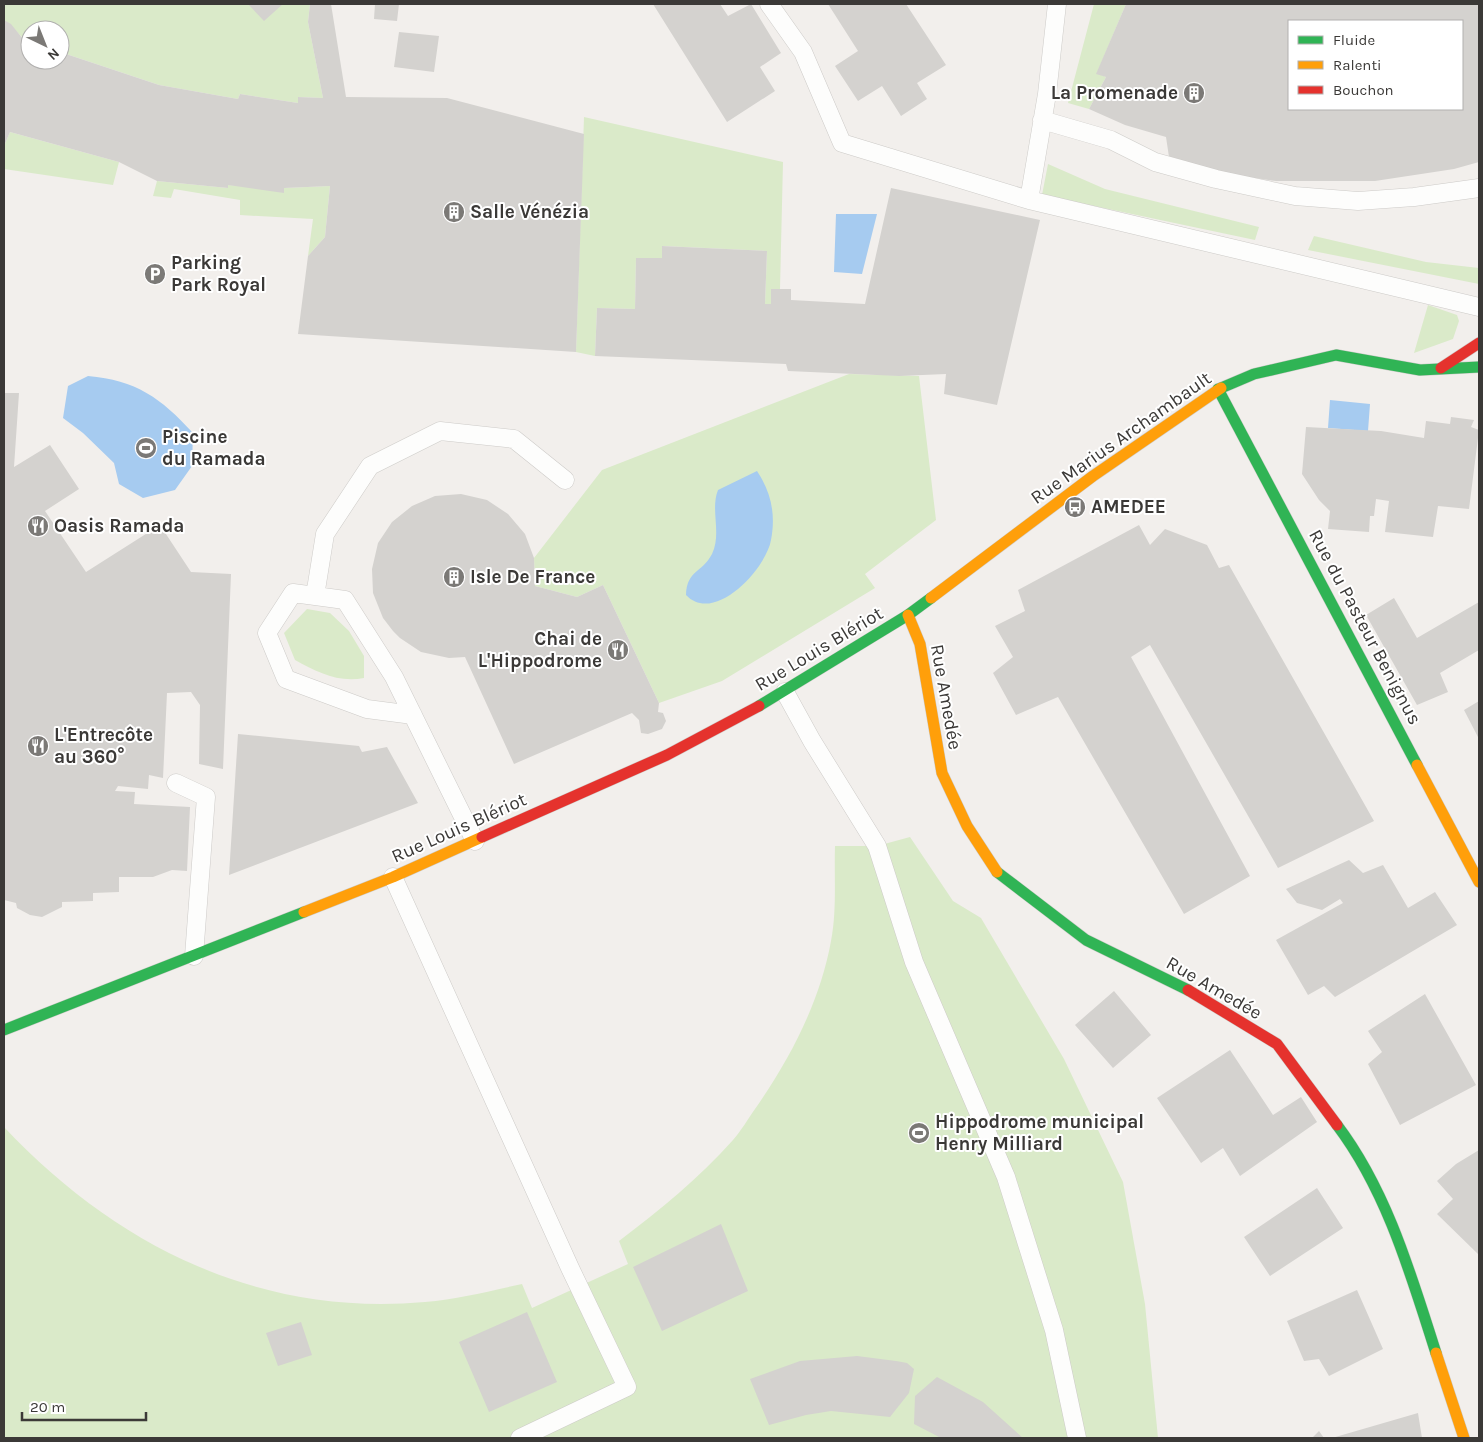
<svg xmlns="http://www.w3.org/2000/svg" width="1483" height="1442" font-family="Karla,sans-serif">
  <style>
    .green { fill: #daeac9 }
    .water { fill: #a6cbf0 }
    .building { fill: #d4d2cf; fill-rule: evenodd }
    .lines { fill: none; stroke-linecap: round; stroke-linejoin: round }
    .lane-casing { stroke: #cdcbc8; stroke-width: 19 }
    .fast-casing { stroke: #cdcbc8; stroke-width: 12 }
    .slow-casing { stroke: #cdcbc8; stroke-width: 12 }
    .jam-casing { stroke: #cdcbc8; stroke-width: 12 }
    .lane { stroke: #fdfdfc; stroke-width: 18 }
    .fast { stroke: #30b455; stroke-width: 11 }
    .slow { stroke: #ff9f0a; stroke-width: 11 }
    .jam { stroke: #e5322d; stroke-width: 11 }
    .labels { text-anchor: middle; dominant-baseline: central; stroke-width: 4; stroke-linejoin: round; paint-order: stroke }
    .poi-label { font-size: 19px; font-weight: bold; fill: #3b3937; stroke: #fff; text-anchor: start }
    .street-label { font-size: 19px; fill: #3b3937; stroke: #fff }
  </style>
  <rect width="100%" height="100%" fill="#f2efec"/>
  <path class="green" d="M 4,4 L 310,4 L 308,22 L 323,98 L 298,97 L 298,103 L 240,94 L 238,99 L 159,85 L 60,52 L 60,30 L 30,30 L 30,42 C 19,38 14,26 4,20 Z
    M 1094,4 L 1126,4 L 1097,73 L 1106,77 L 1089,109 L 1068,103 Z
    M 584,117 L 783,162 L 780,289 L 771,289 L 771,304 L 765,304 L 767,251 L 663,246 L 662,258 L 636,258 L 635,309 L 597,308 L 595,356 L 576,352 Z
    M 10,132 L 119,162 L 113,185 L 4,169 L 4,146 Z
    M 1048,164 L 1105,189 L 1259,227 L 1255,240 L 1042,195 Z
    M 157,181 L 228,188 L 228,185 L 284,188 L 330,186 L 325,237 L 308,256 L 313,219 L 240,215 L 240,200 L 174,189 L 171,198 L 153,196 Z
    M 1314,236 L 1426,262 L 1479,268 L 1479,284 L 1308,250 Z
    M 1428,305 L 1457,315 L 1459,321 L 1453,339 L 1414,353 Z
    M 849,374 L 919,376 L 936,520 L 865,574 L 875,588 L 722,681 L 659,703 L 603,585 L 577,597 L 535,586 L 534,558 L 602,470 Z
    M 307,609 L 330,613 L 349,631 L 364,656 L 364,678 C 338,683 317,672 295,660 L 284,633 Z
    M 910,837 L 953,901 L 981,918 L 1064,1059 L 1123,1182 L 1145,1304 L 1158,1438 L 4,1438 L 4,1127 C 116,1246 259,1317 425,1302 C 458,1299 490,1291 522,1284 L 532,1308 L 628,1264 L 619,1241 C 660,1210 699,1178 733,1140 C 741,1131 748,1119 755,1109 C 790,1059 820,1002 831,941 C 837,910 834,877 835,846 L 877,846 Z"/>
  <path class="water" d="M 836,214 L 877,214 L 862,274 L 834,272 Z
    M 88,376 C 136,380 161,398 193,433 L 192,466 L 175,490 L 143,498 L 119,484 L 114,463 L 83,433 L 63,418 L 68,386 Z
    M 1330,400 L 1370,404 L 1368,431 L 1328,428 Z
    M 757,471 C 771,492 776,514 771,540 C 766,569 714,625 686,595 C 687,570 702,573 712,554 C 722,533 710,510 718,490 Z"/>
  <path class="building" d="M 248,4 L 283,4 L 264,21 Z
    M 310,4 L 331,4 L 346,97 L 447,98 L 584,134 L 576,352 L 298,334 L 308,256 L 325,237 L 330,186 L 284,188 L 284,193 L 228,185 L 228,188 L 157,181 L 119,162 L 10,132 L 4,146 L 4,20 L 11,24 L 23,39 L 30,42 L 30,60 L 60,60 L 60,52 L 159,85 L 238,99 L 240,94 L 298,103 L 298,97 L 323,98 L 308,22 Z
    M 375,4 L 399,4 L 397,21 L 374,19 Z
    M 653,4 L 720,4 L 728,16 L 751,4 L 781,53 L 760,67 L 775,91 L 727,122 Z
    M 828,4 L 906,4 L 946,65 L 917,83 L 927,99 L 901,116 L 882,86 L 858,101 L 835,66 L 858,51 Z
    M 1126,4 L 1479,4 L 1479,162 L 1454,169 L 1375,181 L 1276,181 L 1221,173 L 1169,157 L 1166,137 L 1125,125 L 1089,109 L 1106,77 L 1096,74 ZM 1289,21 L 1462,21 L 1462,109 L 1289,109 Z
    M 399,32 L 439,36 L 434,72 L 394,67 Z
    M 891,188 L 1040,220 L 997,405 L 944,394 L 946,374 L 899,376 L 788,371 L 786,364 L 595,356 L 597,308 L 635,309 L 636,258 L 662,258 L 662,246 L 767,251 L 765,304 L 771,304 L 771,289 L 791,289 L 791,300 L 865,304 Z
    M 4,393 L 19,393 L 14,467 L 50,445 L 79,489 L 45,511 L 86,572 L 160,525 L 191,572 L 231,574 L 223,769 L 199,764 L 200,705 L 191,692 L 167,693 L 163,778 L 149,775 L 148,789 L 118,786 L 115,791 L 135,792 L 134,804 L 190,807 L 187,871 L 172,870 L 153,877 L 119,877 L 119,892 L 93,893 L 93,901 L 62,902 L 62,907 L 42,917 L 30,915 L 17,908 L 16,903 L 4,900 Z
    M 1451,417 L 1474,420 L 1471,427 L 1479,430 L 1469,509 L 1438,506 L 1433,537 L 1385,532 L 1389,501 L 1376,499 L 1374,516 L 1370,516 L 1369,532 L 1328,529 L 1330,511 L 1319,500 L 1302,474 L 1306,427 L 1381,431 L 1424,438 L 1426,421 L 1450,424 Z
    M 461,494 L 487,500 L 508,514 L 525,534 L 534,558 L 535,586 L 577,597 L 603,585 L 659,703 L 658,712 L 663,713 L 666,721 L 662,729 L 648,734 L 641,733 L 639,720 L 632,713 L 514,764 L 465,657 L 449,658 L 421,652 L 400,638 L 393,631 L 383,618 L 373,593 L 372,569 L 378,543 L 392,522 L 412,506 L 435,496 Z
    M 1139,525 L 1150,545 L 1165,529 L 1207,545 L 1219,568 L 1229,565 L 1374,821 L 1278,868 L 1150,645 L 1131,657 L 1250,876 L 1184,914 L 1058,697 L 1016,715 L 993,673 L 1013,657 L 995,626 L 1025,611 L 1018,590 Z
    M 1394,598 L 1417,638 L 1479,602 L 1479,650 L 1440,673 L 1448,692 L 1417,705 L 1366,615 Z
    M 1479,701 L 1479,739 L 1464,710 Z
    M 238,734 L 359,746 L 362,752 L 387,747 L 418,803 L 229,875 Z
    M 1349,860 L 1363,873 L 1383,865 L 1408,908 L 1435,892 L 1457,925 L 1335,997 L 1324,986 L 1308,995 L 1276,940 L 1343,903 L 1340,899 L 1322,910 L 1297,903 L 1286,889 Z
    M 1114,991 L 1151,1035 L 1113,1068 L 1075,1025 Z
    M 1425,994 L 1476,1085 L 1400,1125 L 1368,1064 L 1382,1052 L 1368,1031 Z
    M 1230,1050 L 1273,1115 L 1301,1097 L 1317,1122 L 1240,1176 L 1223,1148 L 1201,1163 L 1157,1098 Z
    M 1479,1150 L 1479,1255 L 1437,1214 L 1453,1199 L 1437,1181 L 1456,1164 Z
    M 1317,1188 L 1343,1228 L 1270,1276 L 1244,1237 Z
    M 721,1224 L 748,1291 L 662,1331 L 633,1267 Z
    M 1357,1290 L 1383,1349 L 1329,1376 L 1319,1359 L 1304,1361 L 1287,1321 Z
    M 527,1312 L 557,1382 L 489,1412 L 459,1342 Z
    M 301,1322 L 312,1355 L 278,1366 L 266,1333 Z
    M 857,1356 L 896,1361 L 907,1363 L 914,1369 L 909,1393 L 890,1417 L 831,1411 L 806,1415 L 769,1425 L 750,1379 L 800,1361 Z
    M 937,1377 L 983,1402 L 1023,1438 L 941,1438 L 914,1424 L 915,1396 Z
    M 1418,1413 L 1422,1438 L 1332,1438 Z
    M 1319,1431 L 1324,1438 L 1312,1438 Z"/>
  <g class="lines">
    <g class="lane-casing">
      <path id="lane" d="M 769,4 L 803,52 L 842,143 L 1029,200 L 1479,307
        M 1042,120 L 1111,140 L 1155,162 L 1216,179 L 1295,196 L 1358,201 L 1414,197 L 1479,188
        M 1029,200 L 1047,94 L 1057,4
        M 315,596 L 325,534 L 370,466 L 440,431 L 514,439 L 565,480
        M 785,692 L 812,741 L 877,846 L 914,962 L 1006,1177 L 1054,1330 L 1077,1438
        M 413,715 L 367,709 L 286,679 L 267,633 L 293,593 L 345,600 L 394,677 L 475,841
        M 176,783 L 206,797 L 194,956
        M 393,877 L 570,1268 L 627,1387 L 520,1438"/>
    </g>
    <g class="fast-casing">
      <path id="fast" d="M 1221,388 L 1254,374 L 1336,355 L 1420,370 L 1479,367
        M 1218,389 L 1417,765
        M 759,706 L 908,615 L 931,598
        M 997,872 L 1086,940 L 1188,990
        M 4,1030 L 304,912
        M 1337,1125 C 1387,1191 1411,1275 1436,1353"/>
    </g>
    <g class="slow-casing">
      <path id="slow" d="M 931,598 L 1093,476 L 1221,388
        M 908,615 L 920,644 L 942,773 L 967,826 L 997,872
        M 1417,765 L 1479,882
        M 304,912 L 393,877 L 482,837
        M 1436,1353 L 1464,1438"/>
    </g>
    <g class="jam-casing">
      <path id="jam" d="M 1441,368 L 1479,343
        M 482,837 L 667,755 L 759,706
        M 1188,990 L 1277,1044 L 1337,1125"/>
    </g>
    <use href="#lane" class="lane"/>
    <use href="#fast" class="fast"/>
    <use href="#slow" class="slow"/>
    <use href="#jam" class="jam"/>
  </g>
  <defs>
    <g id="building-disc" transform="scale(1.125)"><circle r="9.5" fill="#7b7976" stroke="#fff"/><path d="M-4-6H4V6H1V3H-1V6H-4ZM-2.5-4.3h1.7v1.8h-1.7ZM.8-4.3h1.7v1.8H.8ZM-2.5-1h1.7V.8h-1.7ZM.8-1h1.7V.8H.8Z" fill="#fff"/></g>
    <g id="parking-disc" transform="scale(1.125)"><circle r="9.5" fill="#7b7976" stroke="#fff"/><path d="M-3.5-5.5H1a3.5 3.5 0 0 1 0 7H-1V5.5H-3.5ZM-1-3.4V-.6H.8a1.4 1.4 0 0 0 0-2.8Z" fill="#fff"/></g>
    <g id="stadium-disc" transform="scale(1.125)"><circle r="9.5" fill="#7b7976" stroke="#fff"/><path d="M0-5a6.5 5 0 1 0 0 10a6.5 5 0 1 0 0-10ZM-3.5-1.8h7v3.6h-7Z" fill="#fff"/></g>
    <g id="bus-disc" transform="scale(1.125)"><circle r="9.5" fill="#7b7976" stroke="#fff"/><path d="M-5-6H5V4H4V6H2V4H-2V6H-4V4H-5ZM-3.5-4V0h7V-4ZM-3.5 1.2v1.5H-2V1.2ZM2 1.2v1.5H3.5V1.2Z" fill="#fff"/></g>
    <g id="restaurant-disc" transform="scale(1.125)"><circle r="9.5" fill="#7b7976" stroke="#fff"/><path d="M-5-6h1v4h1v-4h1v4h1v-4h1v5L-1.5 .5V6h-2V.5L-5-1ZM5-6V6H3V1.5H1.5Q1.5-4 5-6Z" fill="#fff"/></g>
  </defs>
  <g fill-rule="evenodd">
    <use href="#building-disc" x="1194" y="93"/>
    <use href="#building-disc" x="454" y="212"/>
    <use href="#parking-disc" x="155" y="274"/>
    <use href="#stadium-disc" x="146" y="448"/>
    <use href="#bus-disc" x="1075" y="507"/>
    <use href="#restaurant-disc" x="38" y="526"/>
    <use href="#building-disc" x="454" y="577"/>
    <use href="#restaurant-disc" x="618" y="650"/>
    <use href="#restaurant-disc" x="38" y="746"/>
    <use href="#stadium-disc" x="919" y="1133"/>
  </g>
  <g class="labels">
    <g class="poi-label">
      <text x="1178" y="93" text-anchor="end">La Promenade</text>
      <text x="470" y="212">Salle Vénézia</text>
      <text x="171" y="263">Parking<tspan x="171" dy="22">Park Royal</tspan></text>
      <text x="162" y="437">Piscine<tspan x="162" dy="22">du Ramada</tspan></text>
      <text x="1091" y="507">AMEDEE</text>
      <text x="54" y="526">Oasis Ramada</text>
      <text x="470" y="577">Isle De France</text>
      <text x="602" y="639" text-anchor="end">Chai de<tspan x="602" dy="22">L'Hippodrome</tspan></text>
      <text x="54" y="735">L'Entrecôte<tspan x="54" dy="22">au 360°</tspan></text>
      <text x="935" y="1122">Hippodrome municipal<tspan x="935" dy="22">Henry Milliard</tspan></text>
    </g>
    <g class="street-label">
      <text transform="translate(1121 438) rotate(-35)">Rue Marius Archambault</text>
      <text transform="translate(1365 627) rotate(62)">Rue du Pasteur Benignus</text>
      <text transform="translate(819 649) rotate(-31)">Rue Louis Blériot</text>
      <text transform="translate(946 697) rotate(80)">Rue Amedée</text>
      <text transform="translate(459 828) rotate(-24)">Rue Louis Blériot</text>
      <text transform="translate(1214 988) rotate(30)">Rue Amedée</text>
    </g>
  </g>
  <rect width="1483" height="1442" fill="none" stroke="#3b3937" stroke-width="10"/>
  <rect x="1288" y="20" width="175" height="90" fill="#ffffff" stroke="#b1b0af"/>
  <rect x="1298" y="36" width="25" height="8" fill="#30b455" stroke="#b1b0af"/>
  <text x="1333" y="45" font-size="15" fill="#3b3937">Fluide</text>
  <rect x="1298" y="61" width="25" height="8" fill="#ff9f0a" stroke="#b1b0af"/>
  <text x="1333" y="70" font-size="15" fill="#3b3937">Ralenti</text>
  <rect x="1298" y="86" width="25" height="8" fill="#e5322d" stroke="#b1b0af"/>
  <text x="1333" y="95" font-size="15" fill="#3b3937">Bouchon</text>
  <g transform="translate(45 45) rotate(137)"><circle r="24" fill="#ffffff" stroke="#b1b0af"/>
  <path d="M0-4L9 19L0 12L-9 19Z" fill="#7b7976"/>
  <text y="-8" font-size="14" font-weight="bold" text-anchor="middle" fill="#3b3937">N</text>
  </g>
  <path d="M22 1412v8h124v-8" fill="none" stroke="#3b3937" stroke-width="2.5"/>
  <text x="30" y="1412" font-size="15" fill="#3b3937" stroke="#ffffff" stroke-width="4" paint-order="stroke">20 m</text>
</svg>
